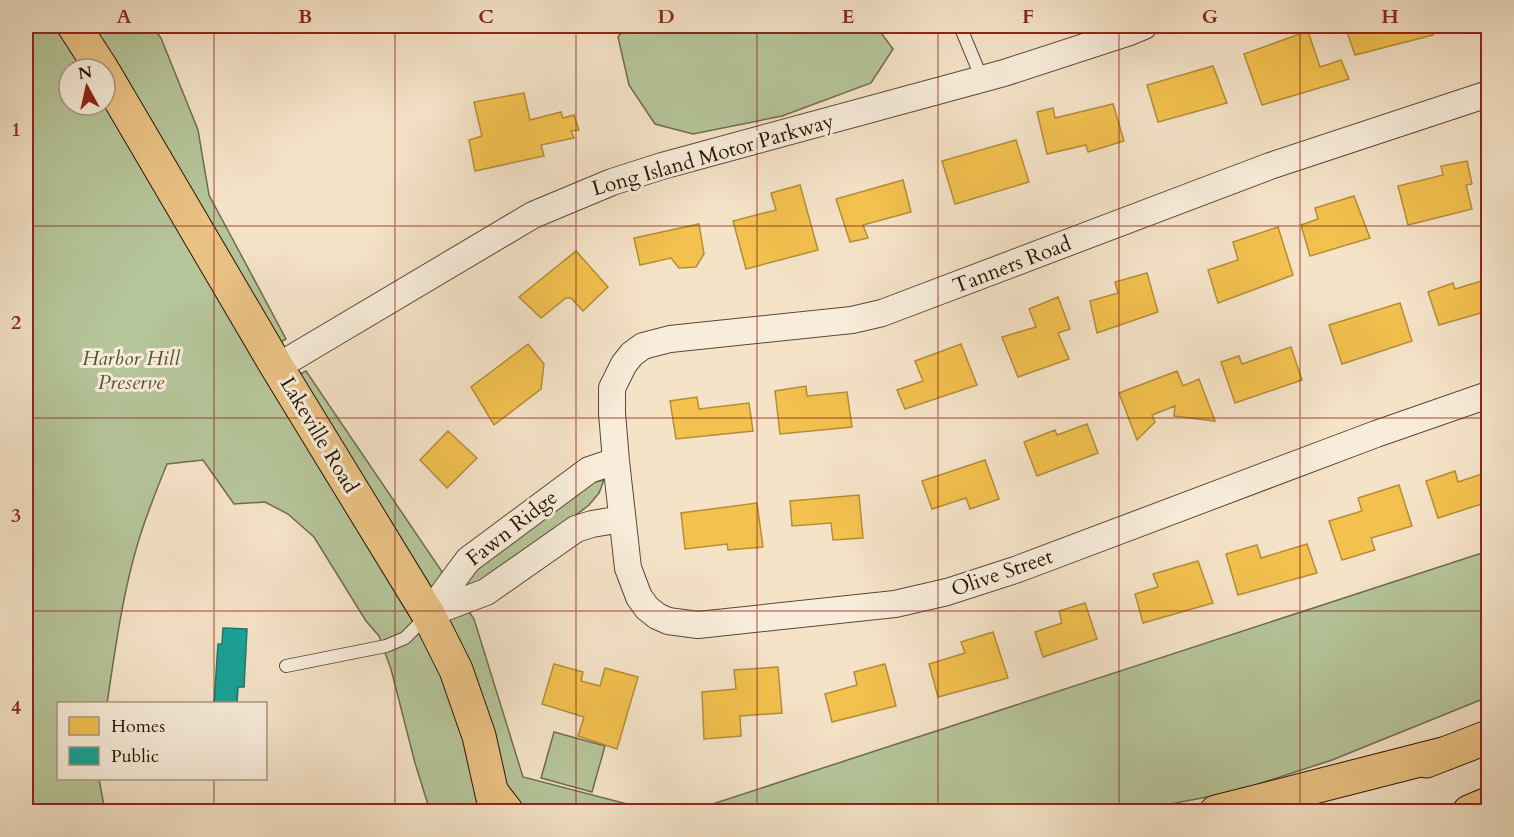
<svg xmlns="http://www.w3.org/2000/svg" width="1514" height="837" font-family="Cardo,serif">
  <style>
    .green { fill: #b6c59a; stroke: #6f6c4e; stroke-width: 1.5; fill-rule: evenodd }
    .homes { fill: #f2c14e; stroke: #b58d37; stroke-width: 1.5 }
    .public { fill: #17a398; stroke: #1c786b; stroke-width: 1.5 }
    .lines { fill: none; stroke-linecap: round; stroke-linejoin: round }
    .service-casing { stroke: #5b4834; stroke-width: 14 }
    .minor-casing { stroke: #5b4834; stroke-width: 28 }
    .primary-casing { stroke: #281402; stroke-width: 35 }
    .motorway-casing { stroke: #281402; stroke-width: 35 }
    .service { stroke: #f8eddb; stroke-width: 12 }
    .minor { stroke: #f8eddb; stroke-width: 26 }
    .primary { stroke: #eac284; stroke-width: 33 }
    .motorway { stroke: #eac284; stroke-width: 33 }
    .grid { fill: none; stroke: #8f2418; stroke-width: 1.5; stroke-opacity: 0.55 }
    .labels { text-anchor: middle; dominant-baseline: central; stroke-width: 6; stroke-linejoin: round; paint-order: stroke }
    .street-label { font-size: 21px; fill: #281402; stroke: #f8eddb }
    .park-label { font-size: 21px; font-style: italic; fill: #5a5237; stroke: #f8eddb }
    .neatline { fill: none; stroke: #8f2418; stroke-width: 2 }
    .grid-label { font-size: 20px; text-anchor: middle; font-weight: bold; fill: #8f2418 }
  </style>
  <rect width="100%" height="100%" fill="#f5e3c8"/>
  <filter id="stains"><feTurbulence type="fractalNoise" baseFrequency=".00333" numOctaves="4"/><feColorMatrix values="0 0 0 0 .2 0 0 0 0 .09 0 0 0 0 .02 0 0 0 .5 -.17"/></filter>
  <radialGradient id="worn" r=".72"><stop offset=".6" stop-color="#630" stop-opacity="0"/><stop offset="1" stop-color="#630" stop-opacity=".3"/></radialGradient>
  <path class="green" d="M 26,26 L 152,26 L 161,38 L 198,130 L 209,195 L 286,339 L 271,348 L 289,380 L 306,371 L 474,619 L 523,777 L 654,811 L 430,811 L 415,763 L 391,669 L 379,636 L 366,621 L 314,537 L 288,514 L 265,502 L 234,504 L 203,460 L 167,464 C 156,491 145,518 137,546 C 122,597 115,651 107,703 L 58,704 L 58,778 L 99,779 L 105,811 L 26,811 ZM 69,69 L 105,69 L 105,105 L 69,105 Z
    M 626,26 L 876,26 L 893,49 L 871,83 L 782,116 L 693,134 L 655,124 L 629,85 L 618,37 Z
    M 604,480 L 599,493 L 589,505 L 503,571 L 461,589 L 465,576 L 586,484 Z
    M 1488,551 L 1488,697 L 1332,760 L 1234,792 L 1133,811 L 688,812 Z
    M 554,732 L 605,746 L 592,792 L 541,778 Z"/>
  <path class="homes" d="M 1355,26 L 1430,26 L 1433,35 L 1355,55 L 1346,29 Z
    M 1308,31 L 1320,67 L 1341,60 L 1349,79 L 1262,105 L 1244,54 Z
    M 1213,66 L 1227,103 L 1158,122 L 1147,85 Z
    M 524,93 L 530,120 L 561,112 L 563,118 L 574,115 L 579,130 L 571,131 L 574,138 L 541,145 L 544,156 L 475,171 L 469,140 L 482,136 L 474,102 Z
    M 1113,104 L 1124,141 L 1088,152 L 1086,145 L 1047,154 L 1037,112 L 1053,108 L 1055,118 Z
    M 1016,140 L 1029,182 L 955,204 L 942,161 Z
    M 1467,161 L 1472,184 L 1466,185 L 1472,209 L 1408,225 L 1398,186 L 1443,175 L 1441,166 Z
    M 903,180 L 911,212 L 863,225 L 868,238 L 850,242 L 836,199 Z
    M 800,185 L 818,250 L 746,269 L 733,221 L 776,210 L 771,193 Z
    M 1354,196 L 1370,238 L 1310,256 L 1301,225 L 1318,219 L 1315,208 Z
    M 699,224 L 704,254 L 696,267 L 679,268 L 671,258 L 640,265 L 634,238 Z
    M 1278,227 L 1293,275 L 1218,303 L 1208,270 L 1238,260 L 1233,242 Z
    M 576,251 L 608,287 L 583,311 L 571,298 L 566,298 L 541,318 L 519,297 Z
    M 1147,273 L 1158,312 L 1097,333 L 1090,301 L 1118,293 L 1115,282 Z
    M 1488,279 L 1488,311 L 1439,325 L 1428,292 L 1453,283 L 1455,289 Z
    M 1058,297 L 1070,329 L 1058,333 L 1069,359 L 1018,377 L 1002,337 L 1036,327 L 1029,309 Z
    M 1400,303 L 1412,341 L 1342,364 L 1329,325 Z
    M 528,344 L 544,364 L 541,389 L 494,425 L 471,387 Z
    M 961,344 L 977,385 L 905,409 L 897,390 L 923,381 L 915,361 Z
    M 1291,347 L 1302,380 L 1235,403 L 1221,362 L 1239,356 L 1242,364 Z
    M 1177,371 L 1183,386 L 1199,379 L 1215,421 L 1174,416 L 1175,406 L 1152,415 L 1155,422 L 1137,440 L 1119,393 Z
    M 806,386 L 807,396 L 847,392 L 852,427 L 780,434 L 775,391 Z
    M 697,397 L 699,409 L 749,403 L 753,431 L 676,439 L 670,401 Z
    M 1087,424 L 1098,453 L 1037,476 L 1024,442 L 1055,430 L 1057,435 Z
    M 448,431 L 477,458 L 447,488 L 420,460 Z
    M 985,460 L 999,499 L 970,509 L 966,498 L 932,509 L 922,481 Z
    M 1455,471 L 1458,482 L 1488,472 L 1488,502 L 1438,518 L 1426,481 Z
    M 1399,485 L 1412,526 L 1371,538 L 1375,550 L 1342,560 L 1329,521 L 1362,511 L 1358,498 Z
    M 859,495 L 863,538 L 833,540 L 831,523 L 792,526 L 790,501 Z
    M 757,503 L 763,547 L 728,550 L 727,544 L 685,549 L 681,513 Z
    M 1307,544 L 1317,573 L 1238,595 L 1226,554 L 1257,545 L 1261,558 Z
    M 1198,561 L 1213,603 L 1143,623 L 1135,594 L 1158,587 L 1153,574 Z
    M 1085,603 L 1097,639 L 1043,657 L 1035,632 L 1062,623 L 1059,611 Z
    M 993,632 L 1008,678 L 938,697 L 929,664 L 965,653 L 961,642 Z
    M 554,664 L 583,672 L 581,681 L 600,686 L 605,668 L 638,677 L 617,749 L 578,736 L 584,717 L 542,704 Z
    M 885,664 L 896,706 L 832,722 L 825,694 L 857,685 L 854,672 Z
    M 778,667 L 782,713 L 740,716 L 741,736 L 704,739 L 702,692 L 736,689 L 734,670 Z"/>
  <path class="public" d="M 223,628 L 247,629 L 244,687 L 238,687 L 237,704 L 214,704 L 218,644 L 222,644 Z"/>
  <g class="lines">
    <g class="service-casing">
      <path id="service" d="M 960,26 L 982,79
        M 286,666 L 386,646 L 405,638 L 428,615"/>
    </g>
    <g class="minor-casing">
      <path id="minor" d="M 1488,94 L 1270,166 L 882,313 L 852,320 L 670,339 L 643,346 L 632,354 L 624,364 L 612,388 L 612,413 L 616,461 L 628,568 L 639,597 L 647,608 L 657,616 L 668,621 L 698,625 L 895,604 L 947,592 L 1018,569 L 1376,434 L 1488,395
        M 277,367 L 533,215 L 612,182 L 662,166 L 1004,73 L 1127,33 L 1144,26
        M 428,614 L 468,560 L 589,470 L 616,461
        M 428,614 L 486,592 L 576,529 L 592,524 L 622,519"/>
    </g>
    <g class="primary-casing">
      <path id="primary" d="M 74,26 L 102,69
        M 105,74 L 277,367 L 428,614 L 456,670 L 479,736 L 496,812"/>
    </g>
    <g class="motorway-casing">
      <path id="motorway" d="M 1426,761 L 1488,737
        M 493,794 L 507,812
        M 1216,812 L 1447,753
        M 1469,812 L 1488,804"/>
    </g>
    <use href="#service" class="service"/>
    <use href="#minor" class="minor"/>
    <use href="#primary" class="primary"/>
    <use href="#motorway" class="motorway"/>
  </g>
  <path class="grid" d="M 214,26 L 214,704M 395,26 L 395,812M 576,26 L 576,812M 757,26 L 757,812M 938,26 L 938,812M 1119,26 L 1119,812M 1300,26 L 1300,812M 26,226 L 1488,226M 26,418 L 1488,418M 26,611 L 1488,611M 214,778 L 214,812"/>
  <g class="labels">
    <g class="street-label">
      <text transform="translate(713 155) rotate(-16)">Long Island Motor Parkway</text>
      <text transform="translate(1012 265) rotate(-21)">Tanners Road</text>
      <text transform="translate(319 435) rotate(59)">Lakeville Road</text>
      <text transform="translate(512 528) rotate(-38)">Fawn Ridge</text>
      <text transform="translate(1002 573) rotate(-19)">Olive Street</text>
    </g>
    <g class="park-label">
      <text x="131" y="358">Harbor Hill<tspan x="131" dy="24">Preserve</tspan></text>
    </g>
  </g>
  <rect width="1514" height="837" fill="none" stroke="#f5e3c8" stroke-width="66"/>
  <rect x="57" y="702" width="210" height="78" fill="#f8eddb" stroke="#a59684" stroke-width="1.5"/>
  <rect x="69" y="717" width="30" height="18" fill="#f2c14e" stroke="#a59684" stroke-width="1.5"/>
  <text x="111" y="732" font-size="18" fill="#281402">Homes</text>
  <rect x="69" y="747" width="30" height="18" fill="#17a398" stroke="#a59684" stroke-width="1.5"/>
  <text x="111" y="762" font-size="18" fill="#281402">Public</text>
  <g transform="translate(87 87) rotate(352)"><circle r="28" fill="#f8eddb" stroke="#a59684" stroke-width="1.5"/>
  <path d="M0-4.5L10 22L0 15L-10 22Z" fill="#8f2418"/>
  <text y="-9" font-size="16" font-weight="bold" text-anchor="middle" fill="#281402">N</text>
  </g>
  <rect x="33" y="33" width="1448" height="771" class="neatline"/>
  <g class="grid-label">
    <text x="124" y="23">A</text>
    <text x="305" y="23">B</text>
    <text x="486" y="23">C</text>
    <text x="666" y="23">D</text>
    <text x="848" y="23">E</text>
    <text x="1028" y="23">F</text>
    <text x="1210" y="23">G</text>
    <text x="1390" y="23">H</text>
    <text x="16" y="136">1</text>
    <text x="16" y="329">2</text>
    <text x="16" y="522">3</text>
    <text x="16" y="714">4</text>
  </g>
  <rect width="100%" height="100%" filter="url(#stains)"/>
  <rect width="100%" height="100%" fill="url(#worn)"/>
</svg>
